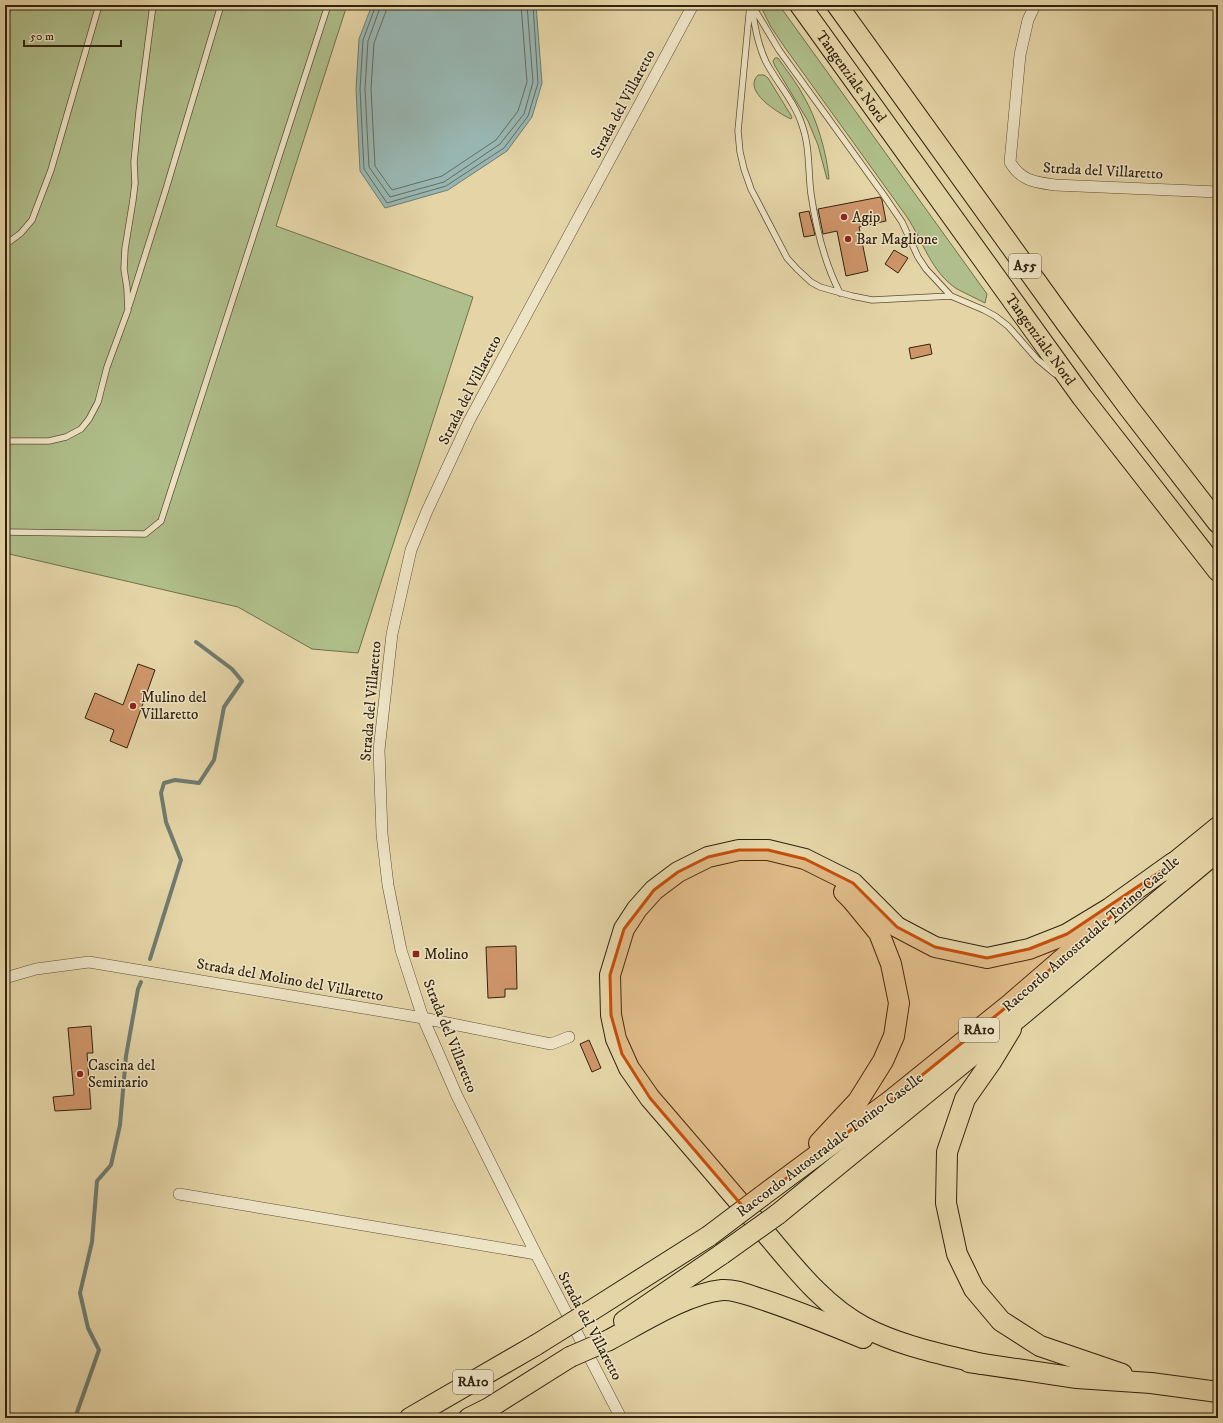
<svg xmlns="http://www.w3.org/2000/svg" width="1223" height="1423" font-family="'IM FELL DW Pica',serif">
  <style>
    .green { fill: #afbe8a; stroke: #70704c }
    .water { fill: #98b6b1; stroke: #6f7b70 }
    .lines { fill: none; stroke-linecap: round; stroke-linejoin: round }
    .shore { stroke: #656c60; stroke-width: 1 }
    .stream { stroke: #6f7b70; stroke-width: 4 }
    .building { fill: #ce9569; stroke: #32230e }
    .lane-casing { stroke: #5e4f34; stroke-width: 7 }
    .street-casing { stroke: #5e4f34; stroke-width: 12 }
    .highway-casing { stroke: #32230e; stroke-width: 22 }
    .lane { stroke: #ede3c5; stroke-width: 5.5 }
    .street { stroke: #ede3c5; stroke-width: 11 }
    .highway { stroke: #e4d4a6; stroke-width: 20 }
    .highway-bridge-casing { stroke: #32230e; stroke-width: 22; stroke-linecap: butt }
    .highway-bridge { stroke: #e4d4a6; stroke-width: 20 }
    .marked { fill: #c44e0c; fill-opacity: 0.2; stroke: #c44e0c; stroke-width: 3; stroke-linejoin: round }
    .poi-dot { fill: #8f2418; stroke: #ede3c5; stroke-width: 1.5 }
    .labels { text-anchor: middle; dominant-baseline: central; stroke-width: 3; stroke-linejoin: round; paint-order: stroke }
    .shield { fill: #ede3c5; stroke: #6a5d45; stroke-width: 1 }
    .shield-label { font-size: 14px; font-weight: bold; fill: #32230e }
    .street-label { font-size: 15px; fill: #32230e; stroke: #ede3c5 }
    .poi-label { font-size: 15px; fill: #32230e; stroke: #ede3c5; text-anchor: start }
  </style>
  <rect width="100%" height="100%" fill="#e4d4a6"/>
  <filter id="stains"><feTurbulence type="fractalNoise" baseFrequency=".005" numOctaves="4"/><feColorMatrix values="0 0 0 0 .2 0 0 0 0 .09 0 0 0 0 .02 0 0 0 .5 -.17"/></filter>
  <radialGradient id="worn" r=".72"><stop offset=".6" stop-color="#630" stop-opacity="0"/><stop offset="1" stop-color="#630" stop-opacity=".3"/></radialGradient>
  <path class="green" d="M 5,5 L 347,5 L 276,226 L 473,297 L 358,653 L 312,649 L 238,607 L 5,553 Z
    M 760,5 L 779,5 L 987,294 L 985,303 C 976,298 966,294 957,289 C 931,272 923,241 907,217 L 786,49 L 771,27 Z
    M 775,58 L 778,58 C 787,71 797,83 804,97 C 817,119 827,154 829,179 L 827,179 L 818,145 L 808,121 L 775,66 L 773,61 Z
    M 758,75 L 764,75 L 768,78 L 792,117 L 791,119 C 778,113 742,91 758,75 Z"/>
  <path class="water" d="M 372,5 L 536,5 L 542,83 L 532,117 L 507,151 L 448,190 L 385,208 L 360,171 L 356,89 L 359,39 Z"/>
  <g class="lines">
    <path class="shore" d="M 376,5 L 363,40 L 360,89 L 364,169 L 387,203 L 446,186 L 504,148 L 528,116 L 538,83 L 533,5
      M 381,5 L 368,41 L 365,89 L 369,167 L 390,197 L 444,182 L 500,144 L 524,114 L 533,82 L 527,5
      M 387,5 L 386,11 L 374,43 L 371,89 L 375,166 L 392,190 L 442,176 L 496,140 L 518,111 L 527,82 L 521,5"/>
    <path class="stream" d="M 150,959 L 181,860 L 166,822 L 161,793 L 164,783 L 175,780 L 199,783 L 214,760 L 224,707 L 242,681 L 232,669 L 196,642
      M 75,1418 L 99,1350 L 88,1328 L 80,1293 L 92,1242 L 97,1181 L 111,1165 L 120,1125 L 126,1056 L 138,989 L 141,982"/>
  </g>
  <path class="building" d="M 880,197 L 882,200 L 886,221 L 859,227 L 868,271 L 846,276 L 837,231 L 823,234 L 818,209 Z
    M 809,211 L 815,235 L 804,237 L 799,213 Z
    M 894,250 L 908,258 L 898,273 L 885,264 Z
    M 930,344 L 932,354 L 911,359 L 909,348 Z
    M 138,664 L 155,670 L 127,748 L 110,741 L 114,730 L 85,718 L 95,693 L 123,705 Z
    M 516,946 L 517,989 L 505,989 L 505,997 L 488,998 L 486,947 Z
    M 91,1026 L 93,1053 L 87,1053 L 91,1109 L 55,1111 L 53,1097 L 74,1095 L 68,1028 Z
    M 589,1040 L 601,1068 L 592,1072 L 580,1044 Z"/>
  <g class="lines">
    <g class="lane-casing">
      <path id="lane" d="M 750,5 L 738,131 L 740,152 L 744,169 L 751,189 L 787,258 L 797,269 L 811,282 L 820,287 L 852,296 L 872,300 L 951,296
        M 752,5 L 779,50 L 883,194 L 902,222 L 918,257 L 926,269 L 951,296 L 984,310 L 995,316 L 1008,326 L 1037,359 L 1055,374
        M 752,9 C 755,27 758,45 766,62 C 777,83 795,102 802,125 C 810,147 808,171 811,194 C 816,228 824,262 840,293
        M 5,241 L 9,242 L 21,233 L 32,220 L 51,170 L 99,5
        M 129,306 L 166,189 L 221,5
        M 5,441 L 49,441 L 66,437 L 81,429 L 89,419 L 98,402 L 107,367 L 128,310 L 127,288 L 124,269 L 125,249 L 133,200 L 135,183 L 134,162 L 139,112 L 153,5
        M 5,532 L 145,534 L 161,521 L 328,5"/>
    </g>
    <g class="street-casing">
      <path id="street" d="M 1035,5 L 1028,20 L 1020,55 L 1010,162 C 1021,181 1035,182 1055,185 L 1218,192
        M 5,978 L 36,969 L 89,962 L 423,1018 L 551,1044 L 569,1037
        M 179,1194 L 536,1254
        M 621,1418 L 536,1254 L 457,1096 L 423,1018 L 401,950 L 388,885 L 382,834 L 379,750 L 392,634 L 411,550 L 427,511 L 469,421 L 693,5"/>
    </g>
    <g class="highway-casing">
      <g id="highway">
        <path id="s1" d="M 800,5 L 1082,397 L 1218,571"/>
        <path d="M 837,5 L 1066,323 L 1129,408 L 1218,523"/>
        <path d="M 1164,871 L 1218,827"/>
        <path d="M 1011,1029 L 991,1062 L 965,1099 L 947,1152 L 946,1203 L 957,1254 L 974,1289 L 1001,1321 L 1040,1346 L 1122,1374"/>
        <path d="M 819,1143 L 858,1101 L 883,1061 L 894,1036 L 899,1003 L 891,964 L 879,933 L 852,900 L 844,892"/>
        <path d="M 762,1196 L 890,1101 L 1009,1005 L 1105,922"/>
        <path d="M 778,1214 L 1018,1018 L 1218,851"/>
        <path d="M 589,1312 L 709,1236"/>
        <path d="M 624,1321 L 722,1254"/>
        <path d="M 609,1340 C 641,1323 686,1294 722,1290 C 735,1289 748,1295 761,1299 C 795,1310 829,1324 863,1338"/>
        <path d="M 969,1362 L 1077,1378 L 1151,1383 L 1218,1392"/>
        <path d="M 982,1364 C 942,1354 900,1346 864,1327 C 822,1305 792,1264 762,1229 C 725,1185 687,1141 650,1098 L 629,1068 L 616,1039 L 611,1015 L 610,975 L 624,929 L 637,909 L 654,890 L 678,872 L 708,857 L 739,850 L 768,850 L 805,859 L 853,883 L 897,927 L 935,947 L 987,958 L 1029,949 L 1067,934 L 1110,908 L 1173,863"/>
        <path d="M 410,1418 L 536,1345"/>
        <path d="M 469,1418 L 489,1408 L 570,1357"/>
      </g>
    </g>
    <use href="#lane" class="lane"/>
    <use href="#street" class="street"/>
    <use href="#highway" class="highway"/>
    <g class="highway-bridge-casing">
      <path id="highway-bridge" d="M 709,1236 L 762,1196
        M 722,1254 L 778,1214
        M 536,1345 L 589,1312
        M 570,1357 L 609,1340"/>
    </g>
    <use href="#highway-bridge" class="highway-bridge"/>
  </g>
  <path class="marked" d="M 739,850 L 768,850 L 805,859 L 853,883 L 897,927 L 935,947 L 987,958 L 1029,949 L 1067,934 L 1173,863 L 1009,1005 L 890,1101 L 745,1209 L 650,1098 L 622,1054 L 611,1015 L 610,975 L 624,929 L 654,890 L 678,872 L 708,857 Z"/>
  <g class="poi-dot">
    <circle cx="844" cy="217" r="4"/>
    <circle cx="848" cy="239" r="4"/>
    <circle cx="133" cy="706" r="4"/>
    <rect x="412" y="950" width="8" height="8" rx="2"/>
    <circle cx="80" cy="1074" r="4"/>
  </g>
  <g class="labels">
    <g class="shield">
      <rect x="1009" y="254" width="32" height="24" rx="3"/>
      <rect x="959" y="1018" width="40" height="24" rx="3"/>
      <rect x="453" y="1370" width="40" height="24" rx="3"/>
    </g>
    <g class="shield-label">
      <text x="1025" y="266">A55</text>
      <text x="979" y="1030">RA10</text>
      <text x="473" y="1382">RA10</text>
    </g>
    <g class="street-label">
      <text stroke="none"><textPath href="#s1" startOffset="88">Tangenziale Nord</textPath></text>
      <text transform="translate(623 104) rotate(-62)">Strada del Villaretto</text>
      <text transform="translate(1103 171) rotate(3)">Strada del Villaretto</text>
      <text stroke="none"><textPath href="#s1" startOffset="412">Tangenziale Nord</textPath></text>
      <text transform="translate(470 390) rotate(-63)">Strada del Villaretto</text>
      <text transform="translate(371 701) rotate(-85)">Strada del Villaretto</text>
      <text transform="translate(1091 934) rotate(-41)">Raccordo Autostradale Torino-Caselle</text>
      <text transform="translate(290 980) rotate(10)">Strada del Molino del Villaretto</text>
      <text transform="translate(450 1036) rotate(68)">Strada del Villaretto</text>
      <text transform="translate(830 1145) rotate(-37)">Raccordo Autostradale Torino-Caselle</text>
      <text transform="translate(590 1326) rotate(62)">Strada del Villaretto</text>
    </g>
    <g class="poi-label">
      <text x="852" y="217">Agip</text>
      <text x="856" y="239">Bar Maglione</text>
      <text x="141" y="697">Mulino del<tspan x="141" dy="17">Villaretto</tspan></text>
      <text x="424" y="954">Molino</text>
      <text x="88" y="1065">Cascina del<tspan x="88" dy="17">Seminario</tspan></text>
    </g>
  </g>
  <rect width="1223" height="1423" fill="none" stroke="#e4d4a6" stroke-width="20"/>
  <rect x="6" y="6" width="1211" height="1411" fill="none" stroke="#32230e" stroke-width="2"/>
  <rect x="10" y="10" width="1203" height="1403" fill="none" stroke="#32230e"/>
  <path d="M24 40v6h97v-6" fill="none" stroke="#32230e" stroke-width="2"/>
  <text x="30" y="40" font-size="12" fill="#32230e" stroke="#ede3c5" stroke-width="3" paint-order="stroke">50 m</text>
  <rect width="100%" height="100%" filter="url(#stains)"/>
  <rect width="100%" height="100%" fill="url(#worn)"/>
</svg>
